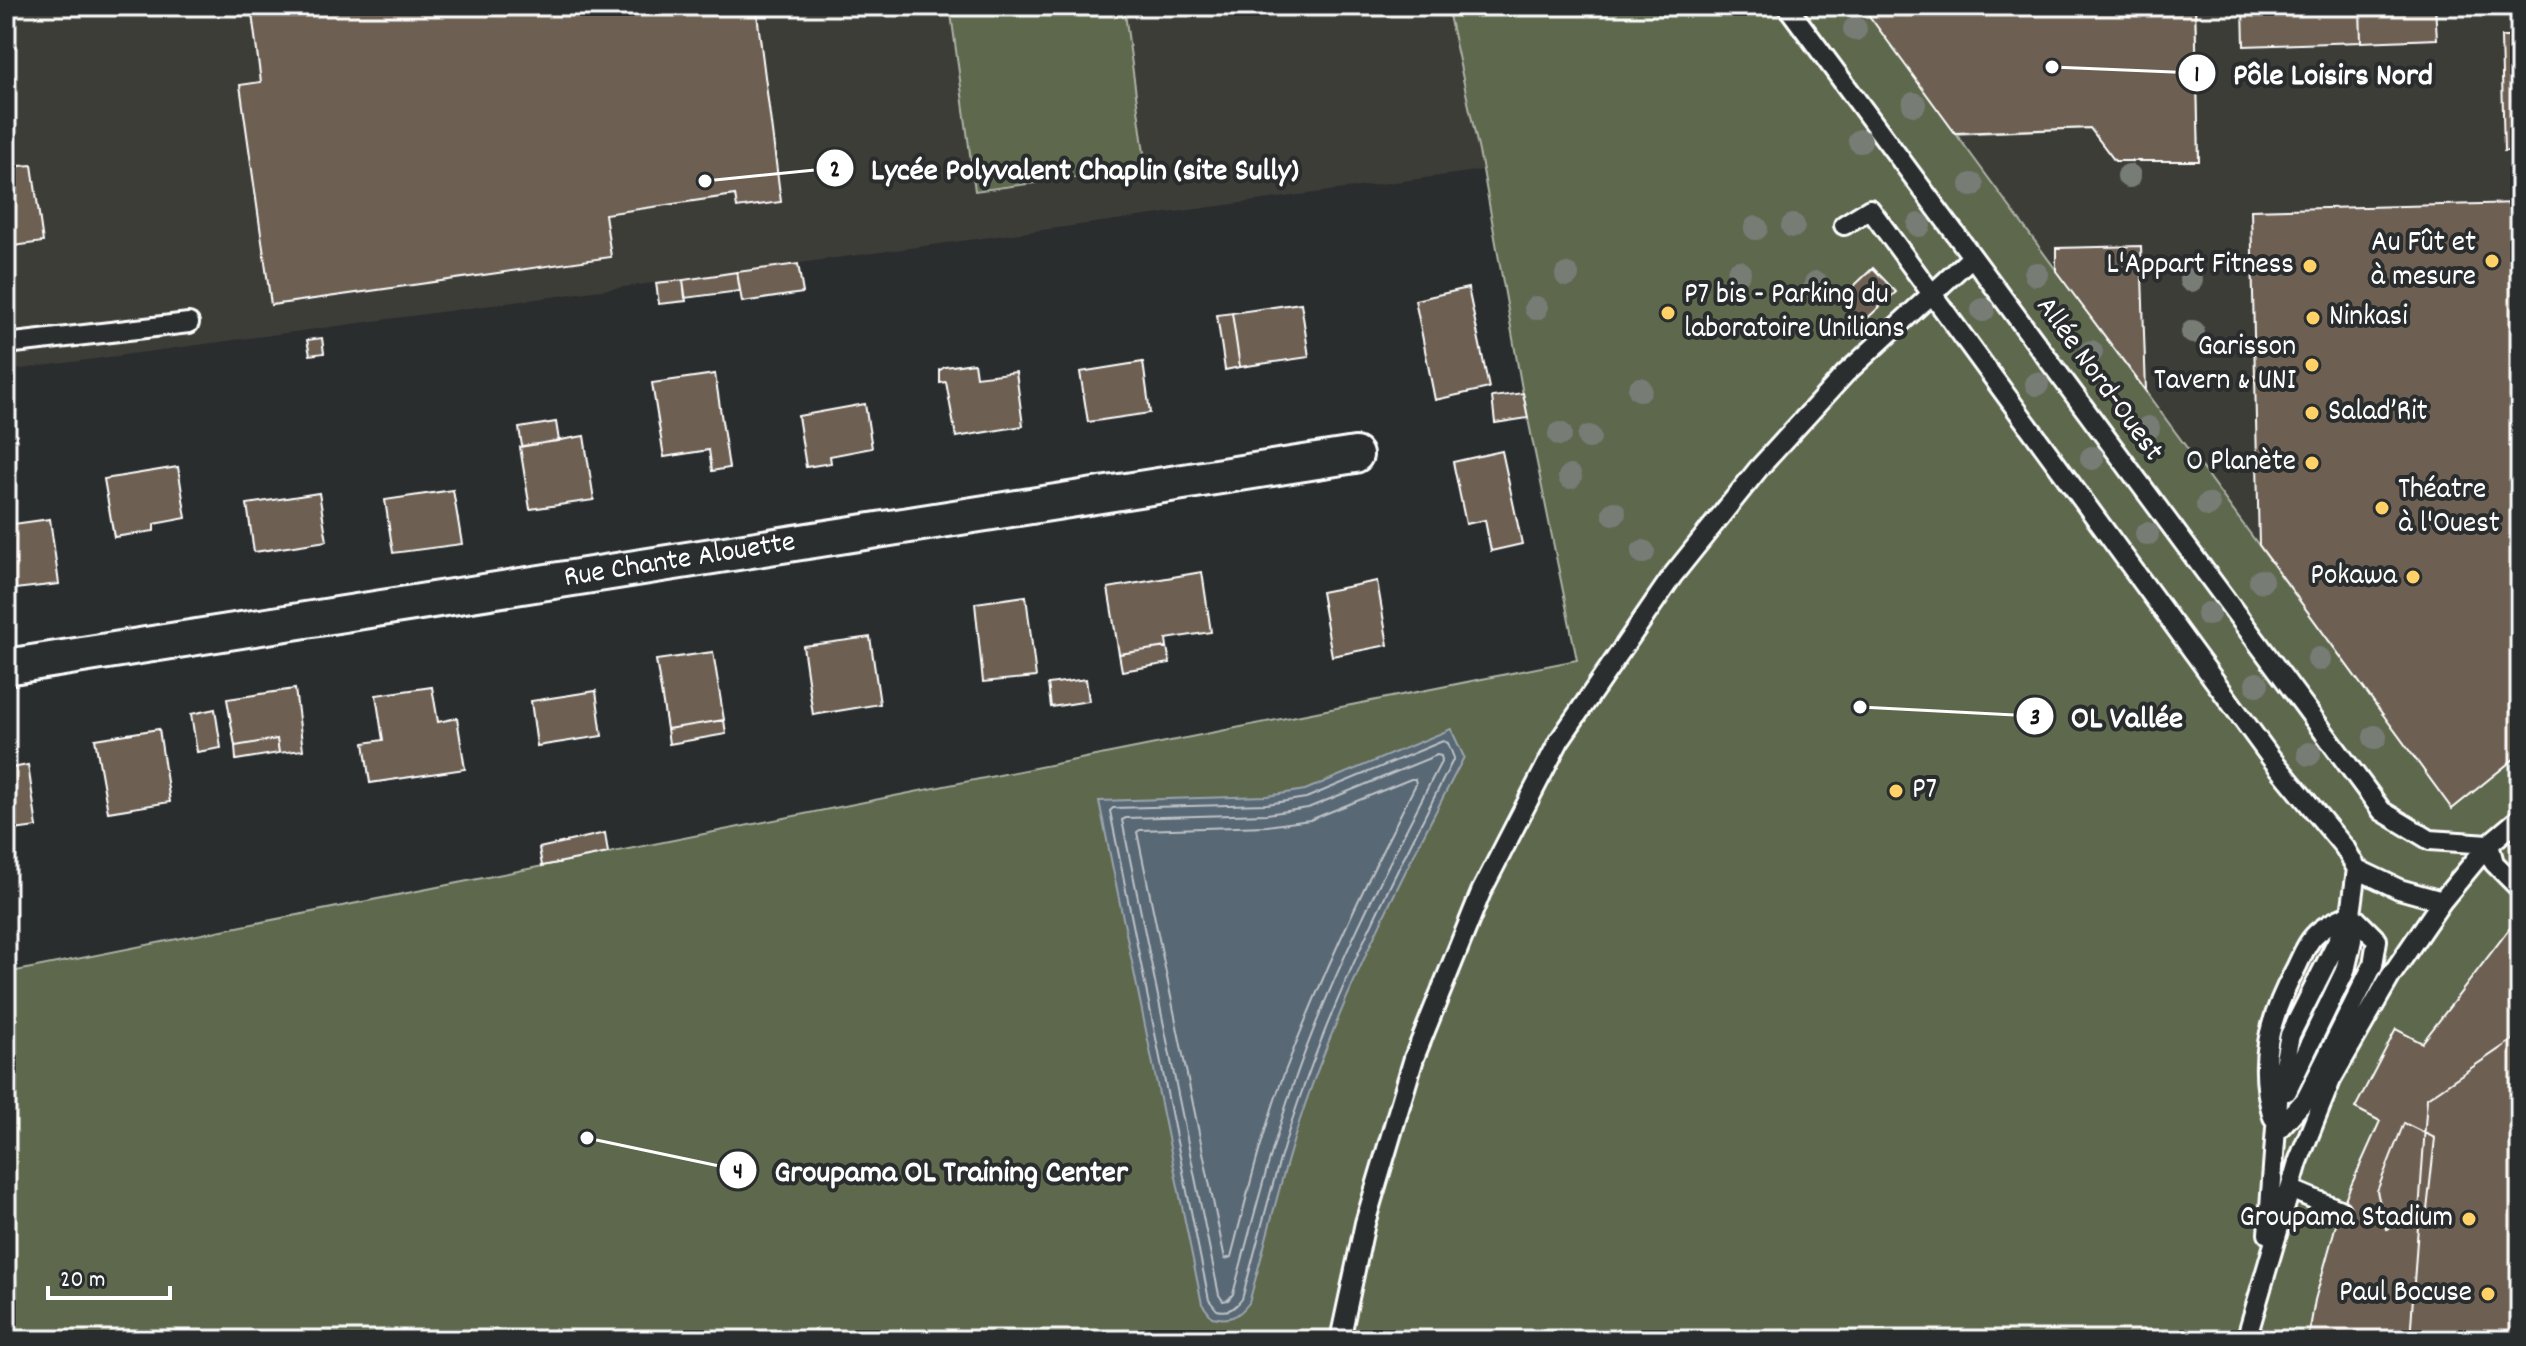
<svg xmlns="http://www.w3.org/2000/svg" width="2526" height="1346" font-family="Dekko,sans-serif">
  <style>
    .built { fill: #3e3c39 }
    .green { fill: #5d674e; stroke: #aeb3a6; stroke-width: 2 }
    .water { fill: #596774; stroke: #9ba4ac; stroke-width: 2 }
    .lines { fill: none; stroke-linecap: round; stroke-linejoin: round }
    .shore { stroke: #bdc2c7; stroke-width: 2 }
    .building { fill: #6d6053; stroke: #fff; stroke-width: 2 }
    .service-casing { stroke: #fff; stroke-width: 24 }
    .minor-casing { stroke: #fff; stroke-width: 40 }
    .service { stroke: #2a2d2e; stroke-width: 18 }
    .minor { stroke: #2a2d2e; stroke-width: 34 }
    .tree { fill: #777b75 }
    .poi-dot { fill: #ffd166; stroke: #2a2d2e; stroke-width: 3 }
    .labels { text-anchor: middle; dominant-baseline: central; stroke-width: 8; stroke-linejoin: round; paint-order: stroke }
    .poi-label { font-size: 30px; fill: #fff; stroke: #2a2d2e; text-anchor: end }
    .street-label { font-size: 30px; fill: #fff; stroke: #2a2d2e }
    .leader { fill: none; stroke: #fff; stroke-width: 3 }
    .callout-dot { fill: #fff; stroke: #2a2d2e; stroke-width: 3 }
    .mark-label { font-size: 24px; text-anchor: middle; font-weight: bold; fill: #111 }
    .callout-label { font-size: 32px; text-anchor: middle; font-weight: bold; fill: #fff; stroke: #2a2d2e; stroke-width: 8; stroke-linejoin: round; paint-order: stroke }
  </style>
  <rect width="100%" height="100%" fill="#2a2d2e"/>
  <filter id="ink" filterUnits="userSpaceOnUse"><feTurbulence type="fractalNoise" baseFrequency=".0125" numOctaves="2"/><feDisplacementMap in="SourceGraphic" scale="16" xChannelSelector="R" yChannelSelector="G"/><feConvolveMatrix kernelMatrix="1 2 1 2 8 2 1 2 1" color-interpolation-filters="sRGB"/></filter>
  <g filter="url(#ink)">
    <path class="built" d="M 6,6 L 1447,6 L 1483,170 L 6,371 Z
      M 1862,6 L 2520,6 L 2520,753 L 2452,809 Z"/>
    <path class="green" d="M 950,6 L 1124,6 L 1146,168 L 975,191 Z
      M 1447,6 L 2195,6 L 2199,161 L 2115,161 L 2090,128 L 1956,134 L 2452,808 L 2520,754 L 2520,1340 L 6,1340 L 6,973 L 1577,660 L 1522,389 L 1483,170 Z"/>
    <path class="water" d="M 1451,729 L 1464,757 C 1408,864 1354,971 1312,1085 C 1286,1156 1269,1230 1249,1303 C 1238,1317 1230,1321 1212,1317 L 1202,1304 L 1099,801 L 1267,796 L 1305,790 Z"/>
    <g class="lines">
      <path class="shore" d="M 1443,741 L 1448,743 L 1454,758 C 1400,865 1345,971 1305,1083 C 1279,1153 1262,1227 1242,1299 C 1235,1308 1229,1313 1217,1310 L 1209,1300 L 1110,811 L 1113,808 L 1267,804 L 1306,798 Z
        M 1437,755 L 1441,756 L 1442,760 C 1388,865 1333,970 1294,1082 C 1270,1152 1252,1223 1233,1294 L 1228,1300 L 1223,1301 L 1219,1295 L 1122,820 L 1126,818 L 1267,814 L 1308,808 Z
        M 1411,779 L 1415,779 L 1416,784 C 1367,879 1322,974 1284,1074 C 1262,1133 1247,1196 1231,1257 L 1225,1259 L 1137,832 L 1140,830 L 1267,826 L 1310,820 Z"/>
    </g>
    <path class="building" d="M 251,6 L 756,6 L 781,202 L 737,208 L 735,195 L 605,214 L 611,257 L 271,305 L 240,85 L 261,82 Z
      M 1862,6 L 2195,6 L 2199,161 L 2115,161 L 2090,128 L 1955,133 Z
      M 2243,6 L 2360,6 L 2361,42 L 2244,46 Z
      M 2360,6 L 2435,6 L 2437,39 L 2361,42 Z
      M 2512,6 L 2520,6 L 2520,151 L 2504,151 L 2501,37 L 2512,37 Z
      M 32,165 L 43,242 L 6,247 L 6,167 Z
      M 2520,203 L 2520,754 L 2452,809 L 2259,545 L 2251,210 Z
      M 2141,246 L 2146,391 L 2056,271 L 2056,248 Z
      M 798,264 L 803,293 L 742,302 L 737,272 Z
      M 1873,268 L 1896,292 L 1862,323 L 1839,300 Z
      M 737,272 L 740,291 L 685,298 L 683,280 Z
      M 683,280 L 686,301 L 659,304 L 656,283 Z
      M 1468,288 L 1489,388 L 1435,400 L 1415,300 Z
      M 1301,303 L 1309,357 L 1240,367 L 1232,313 Z
      M 1232,313 L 1240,367 L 1225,370 L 1217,315 Z
      M 322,338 L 324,353 L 310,355 L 307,340 Z
      M 1143,362 L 1150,413 L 1088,422 L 1080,372 Z
      M 974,363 L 976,377 L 1016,372 L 1023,426 L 956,437 L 946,382 L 940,383 L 940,370 L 945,367 Z
      M 715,374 L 729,468 L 712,471 L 709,450 L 664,457 L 652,383 Z
      M 1523,393 L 1528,418 L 1495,423 L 1492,397 Z
      M 865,404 L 872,448 L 830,456 L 831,463 L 806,467 L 798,416 Z
      M 556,422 L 559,441 L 522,446 L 519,428 Z
      M 584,436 L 594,500 L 530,509 L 520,447 Z
      M 1502,451 L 1522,544 L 1491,551 L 1485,520 L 1466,524 L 1453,462 Z
      M 178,467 L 186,518 L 154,524 L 154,531 L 114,537 L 104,479 Z
      M 453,490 L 462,544 L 393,553 L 385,500 Z
      M 319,493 L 327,541 L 254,552 L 247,504 Z
      M 50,519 L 59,584 L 6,590 L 6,525 Z
      M 1202,572 L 1211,632 L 1166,639 L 1167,647 L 1119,654 L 1108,588 Z
      M 1377,581 L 1388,645 L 1332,656 L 1321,592 Z
      M 1026,596 L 1036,677 L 983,682 L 975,603 Z
      M 870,637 L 880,704 L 813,715 L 803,646 Z
      M 1167,647 L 1170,663 L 1122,671 L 1119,654 Z
      M 713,652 L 724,720 L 667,729 L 656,660 Z
      M 1086,679 L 1089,701 L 1051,707 L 1048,684 Z
      M 432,687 L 438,722 L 457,718 L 465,769 L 370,783 L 364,743 L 383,740 L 376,695 Z
      M 295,689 L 303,750 L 279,753 L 277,739 L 235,746 L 227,699 Z
      M 596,691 L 602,736 L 537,746 L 531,701 Z
      M 215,709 L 221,748 L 197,752 L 191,714 Z
      M 724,720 L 726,734 L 669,744 L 667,729 Z
      M 159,729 L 170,802 L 108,812 L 95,739 Z
      M 277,739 L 279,753 L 236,760 L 235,746 Z
      M 28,765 L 37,827 L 6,831 L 6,769 Z
      M 605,833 L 608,853 L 542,866 L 539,848 Z
      M 2520,915 L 2520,1340 L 2308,1340 L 2315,1300 L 2340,1210 L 2380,1121 L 2355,1108 L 2396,1029 L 2422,1043 Z
      M 2520,1035 L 2520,1340 L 2410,1340 L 2427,1098 Z
      M 2404,1123 L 2435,1138 L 2426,1219 L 2386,1229 L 2377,1191 Z"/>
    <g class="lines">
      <g class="service-casing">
        <path id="service" d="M 1787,6 L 2382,811 L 2430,840 L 2489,844 L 2494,863 L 2520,889
          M 1844,225 L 1870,209 L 2271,758 L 2345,848 L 2357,869 L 2399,889 L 2442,901
          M 6,344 L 189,323
          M 2287,1091 L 2345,971 L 2352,940 L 2351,914 L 2357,869
          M 2273,1117 C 2257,1062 2269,1018 2296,968 C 2301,958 2306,944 2314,936 C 2324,925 2338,920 2351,914
          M 2277,1131 L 2306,1099 L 2373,965 L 2377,940 L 2351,914
          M 2290,1189 L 2340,1210
          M 2268,1234 L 2279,1088 L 2290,1035 L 2351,914
          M 1340,1340 L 1365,1223 L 1414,1058 L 1481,892 L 1559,741 L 1673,575 L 1759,468 L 1845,374 L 1972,257
          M 2246,1340 L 2298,1162 L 2331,1080 L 2390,977 L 2442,901 L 2489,844 L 2520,818"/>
      </g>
      <g class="minor-casing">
        <g id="minor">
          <path id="s1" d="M 6,667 L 1355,455"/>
        </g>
      </g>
      <use href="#service" class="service"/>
      <use href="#minor" class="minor"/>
    </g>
    <g class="tree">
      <circle cx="1855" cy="29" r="12"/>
      <circle cx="1914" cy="104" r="12"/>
      <circle cx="1860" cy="141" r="12"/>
      <circle cx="2129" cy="176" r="12"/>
      <circle cx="1972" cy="185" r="12"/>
      <circle cx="1919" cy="225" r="12"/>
      <circle cx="1793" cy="226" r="12"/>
      <circle cx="1756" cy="228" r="12"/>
      <circle cx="1739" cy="272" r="12"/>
      <circle cx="2036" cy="274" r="12"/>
      <circle cx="1567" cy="275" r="12"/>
      <circle cx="2191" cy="280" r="12"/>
      <circle cx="1816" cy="283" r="12"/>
      <circle cx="1536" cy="308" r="12"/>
      <circle cx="1983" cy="310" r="12"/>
      <circle cx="2193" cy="332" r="12"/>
      <circle cx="2091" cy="352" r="12"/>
      <circle cx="2037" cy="384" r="12"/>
      <circle cx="1640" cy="389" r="12"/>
      <circle cx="2148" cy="428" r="12"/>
      <circle cx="1560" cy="434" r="12"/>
      <circle cx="1589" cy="437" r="12"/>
      <circle cx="2092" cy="458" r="12"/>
      <circle cx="1570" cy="477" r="12"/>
      <circle cx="2208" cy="505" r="12"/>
      <circle cx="1614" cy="513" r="12"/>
      <circle cx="2147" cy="534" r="12"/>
      <circle cx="1643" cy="552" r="12"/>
      <circle cx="2261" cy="581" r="12"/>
      <circle cx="2208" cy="614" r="12"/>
      <circle cx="2319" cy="659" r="12"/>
      <circle cx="2257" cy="684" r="12"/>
      <circle cx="2375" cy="737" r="12"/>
      <circle cx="2309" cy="754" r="12"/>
    </g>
  </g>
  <g class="poi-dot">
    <circle cx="2492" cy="261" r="8"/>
    <circle cx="2310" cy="266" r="8"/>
    <circle cx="1668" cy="313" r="8"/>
    <circle cx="2313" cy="318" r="8"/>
    <circle cx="2312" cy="365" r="8"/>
    <circle cx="2312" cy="413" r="8"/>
    <circle cx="2312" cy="463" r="8"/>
    <circle cx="2382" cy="508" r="8"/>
    <circle cx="2413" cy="577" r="8"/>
    <circle cx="1896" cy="791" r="8"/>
    <circle cx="2469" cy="1219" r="8"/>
    <circle cx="2488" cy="1294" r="8"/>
  </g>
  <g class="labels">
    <g class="poi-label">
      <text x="2476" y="244">Au Fût et<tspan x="2476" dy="34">à mesure</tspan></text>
      <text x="2294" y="266">L'Appart Fitness</text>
      <text x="1684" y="296" text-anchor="start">P7 bis - Parking du<tspan x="1684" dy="34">laboratoire Unilians</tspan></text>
      <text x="2329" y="318" text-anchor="start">Ninkasi</text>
      <text x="2296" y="348">Garisson<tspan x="2296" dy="34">Tavern &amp; UNI</tspan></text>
      <text x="2328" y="413" text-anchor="start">Salad’Rit</text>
      <text x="2296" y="463">O Planète</text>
      <text x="2398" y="491" text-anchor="start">Théatre<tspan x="2398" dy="34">à l'Ouest</tspan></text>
      <text x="2397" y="577">Pokawa</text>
      <text x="1912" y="791" text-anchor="start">P7</text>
      <text x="2453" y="1219">Groupama Stadium</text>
      <text x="2472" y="1294">Paul Bocuse</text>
    </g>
    <g class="street-label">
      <text transform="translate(2098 380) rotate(54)">Allée Nord-Ouest</text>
      <text stroke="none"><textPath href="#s1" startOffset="682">Rue Chante Alouette</textPath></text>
    </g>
  </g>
  <path class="leader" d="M2052 67L2197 73M705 181L835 168M1860 707L2035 716M587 1138L738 1170"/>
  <g class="callout-dot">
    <circle cx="2052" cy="67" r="8"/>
    <circle cx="705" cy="181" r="8"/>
    <circle cx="1860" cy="707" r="8"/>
    <circle cx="587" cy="1138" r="8"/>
    <circle cx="2197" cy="73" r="20"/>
    <circle cx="835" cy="168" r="20"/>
    <circle cx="2035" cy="716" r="20"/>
    <circle cx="738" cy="1170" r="20"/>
  </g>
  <g class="mark-label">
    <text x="2197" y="81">1</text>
    <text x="835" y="176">2</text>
    <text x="2035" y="724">3</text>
    <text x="738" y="1178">4</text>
  </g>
  <g class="callout-label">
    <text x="2333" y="84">Pôle Loisirs Nord</text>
    <text x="1085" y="179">Lycée Polyvalent Chaplin (site Sully)</text>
    <text x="2127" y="727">OL Vallée</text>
    <text x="951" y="1181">Groupama OL Training Center</text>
  </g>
  <rect width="2526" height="1346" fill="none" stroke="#2a2d2e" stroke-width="32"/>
  <rect x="16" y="16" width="2494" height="1314" fill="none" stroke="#fff" stroke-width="3" filter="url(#ink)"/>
  <path d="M48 1286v12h122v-12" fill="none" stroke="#ffffff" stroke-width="4"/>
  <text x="60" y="1286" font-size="24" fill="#ffffff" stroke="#2a2d2e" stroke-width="6" paint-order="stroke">20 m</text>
</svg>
